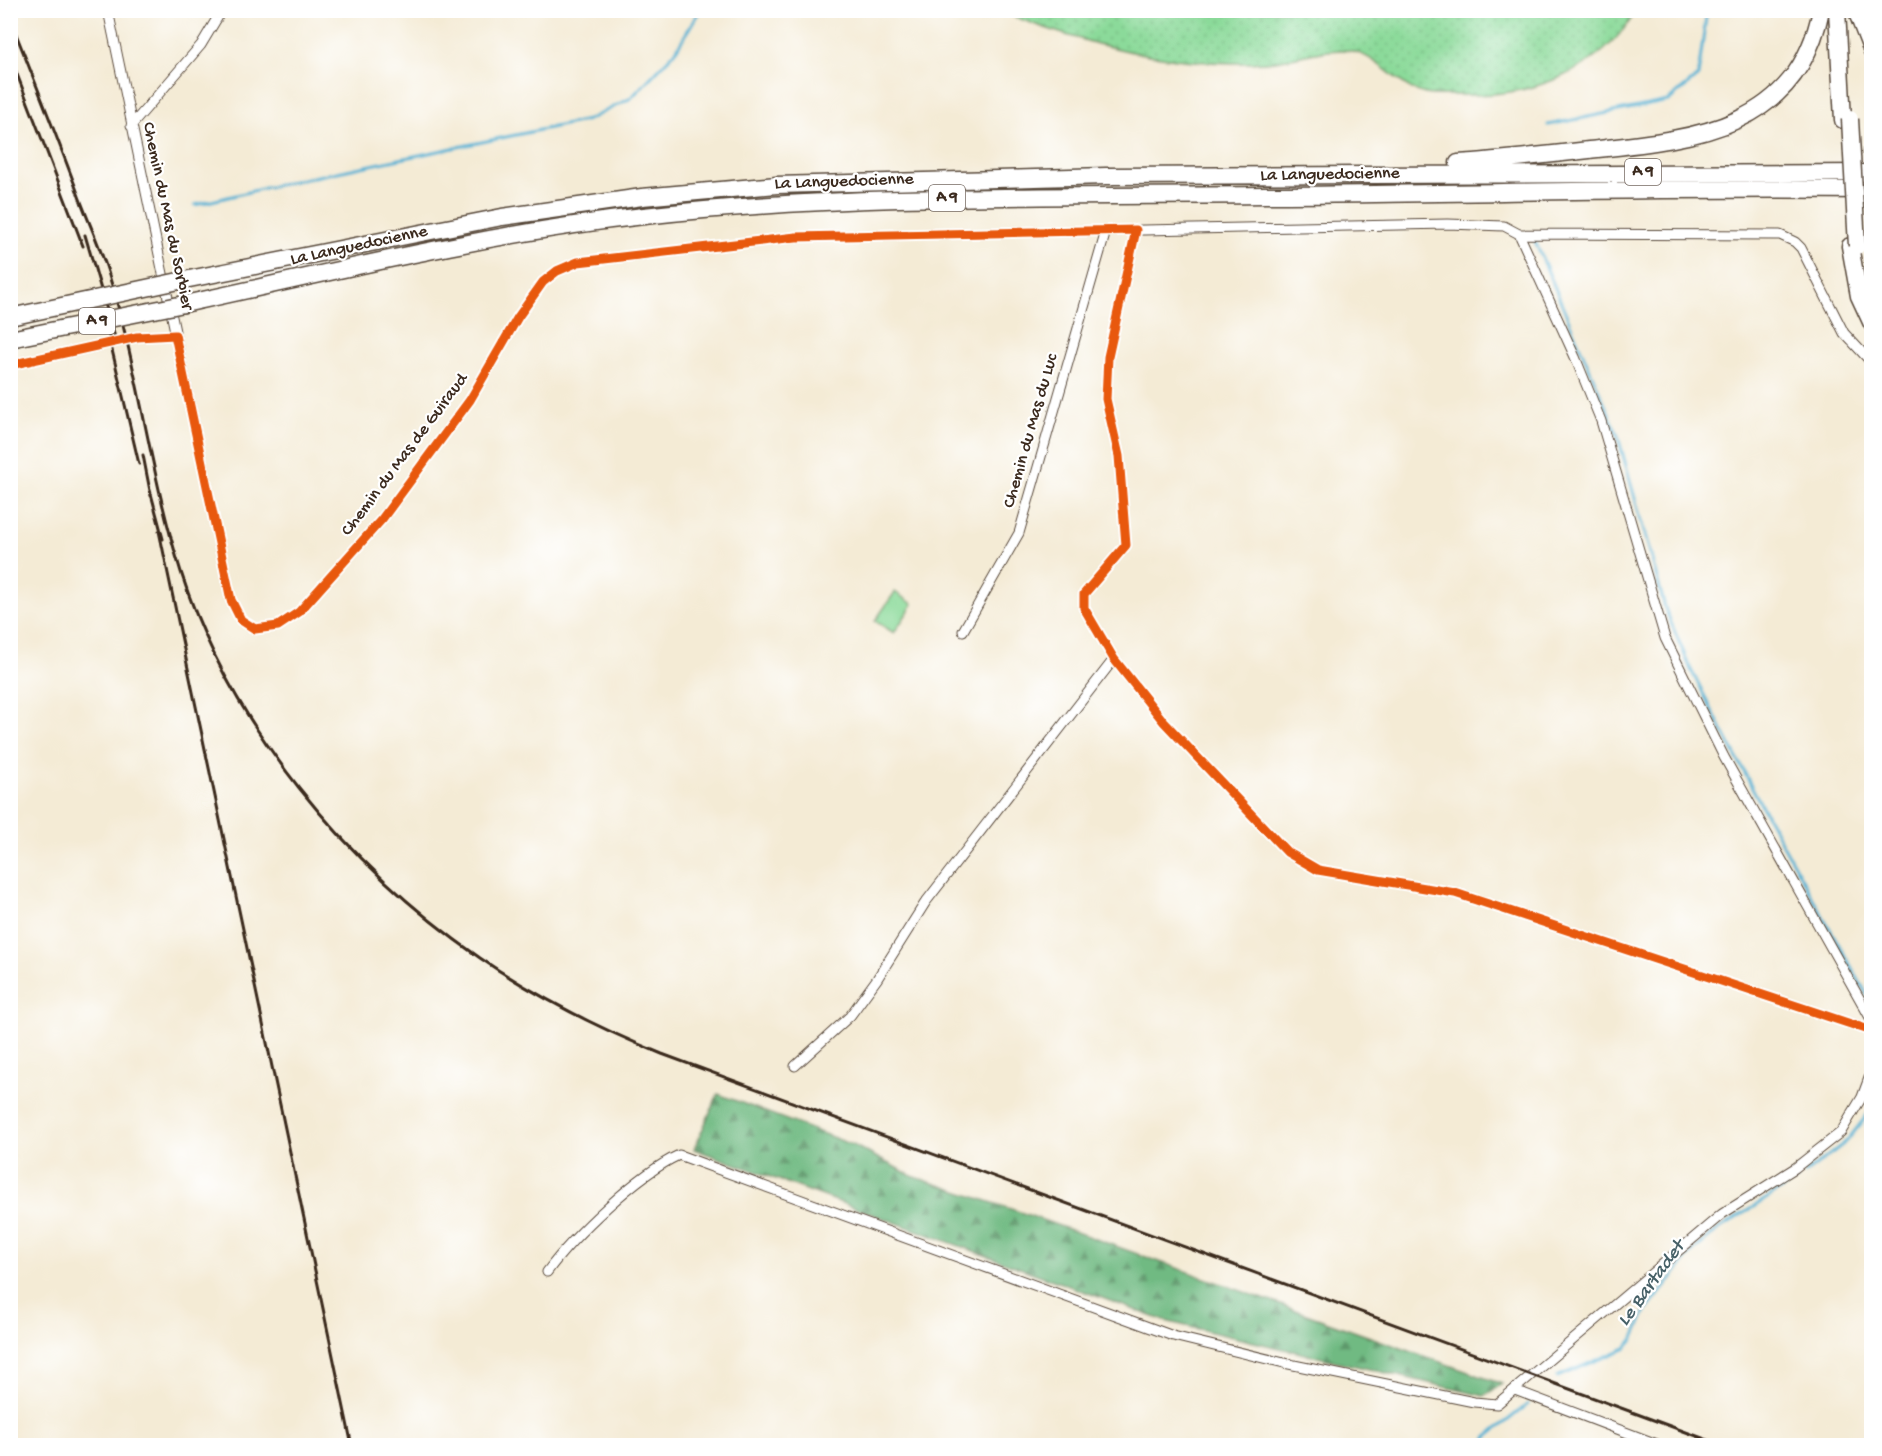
<svg xmlns="http://www.w3.org/2000/svg" width="1882" height="1456" font-family="'Gochi Hand',sans-serif">
  <style>
    .grass { fill: url(#grass-dots); stroke: #63825c; stroke-width: 1.5 }
    .forest { fill: url(#forest-firs); stroke: #567250; stroke-width: 1.5 }
    .pitch { fill: #8bda9a; stroke: #63825c; stroke-width: 1.5 }
    .lines { fill: none; stroke-linecap: round; stroke-linejoin: round }
    .stream { stroke: #56b2d4; stroke-width: 3 }
    .street-casing { stroke: #574739; stroke-width: 11 }
    .highway-casing { stroke: #574739; stroke-width: 19 }
    .street { stroke: #fff; stroke-width: 9 }
    .highway { stroke: #fff; stroke-width: 16 }
    .rail { stroke: #3b2a1e; stroke-width: 3 }
    .street-bridge-casing { stroke: #574739; stroke-width: 11; stroke-linecap: butt }
    .highway-bridge-casing { stroke: #574739; stroke-width: 19; stroke-linecap: butt }
    .street-bridge { stroke: #fff; stroke-width: 9 }
    .highway-bridge { stroke: #fff; stroke-width: 16 }
    .cycleway-casing { stroke: #fff; stroke-width: 13 }
    .cycleway { stroke: #e8590c; stroke-width: 9 }
    .labels { text-anchor: middle; dominant-baseline: central; stroke-width: 4.5; stroke-linejoin: round; paint-order: stroke }
    .shield { fill: #fff; stroke: #766a62; stroke-width: 1.5 }
    .shield-label { font-size: 16px; font-weight: bold; fill: #3b2a1e }
    .street-label { font-size: 18px; fill: #3b2a1e; stroke: #fff }
    .water-label { font-size: 20px; font-style: italic; fill: #466067; stroke: #fff }
  </style>
  <defs>
    <pattern id="grass-dots" width="8" height="8" patternUnits="userSpaceOnUse" patternTransform="scale(1.5)"><rect width="8" height="8" fill="#8bda9a"/><path d="M2 2h.1M6 6h.1" fill="none" stroke="#79bb84" stroke-width="1.8" stroke-linecap="round"/></pattern>
    <pattern id="forest-firs" width="22" height="20" patternUnits="userSpaceOnUse" patternTransform="scale(1.5)"><rect width="22" height="20" fill="#70ba82"/><path d="M5 1l3.5 6h-7zM16 11l3.5 6h-7z" fill="#5d976a"/></pattern>
  </defs>
  <rect width="100%" height="100%" fill="#fff"/>
  <filter id="ink" filterUnits="userSpaceOnUse"><feTurbulence type="fractalNoise" baseFrequency=".0167" numOctaves="2"/><feDisplacementMap in="SourceGraphic" scale="12" xChannelSelector="R" yChannelSelector="G"/><feConvolveMatrix kernelMatrix="1 2 1 2 8 2 1 2 1" color-interpolation-filters="sRGB"/></filter>
  <filter id="wash" filterUnits="userSpaceOnUse"><feTurbulence type="fractalNoise" baseFrequency=".008" numOctaves="4" result="noise"/><feDisplacementMap in="SourceGraphic" scale="24" xChannelSelector="R" yChannelSelector="G"/><feGaussianBlur stdDeviation="1.35" result="paint"/><feColorMatrix in="noise" values="0 0 0 0 0 0 0 0 0 0 0 0 0 0 0 0 0 1.4 0 .05"/><feComposite in="paint" operator="in"/></filter>
  <g filter="url(#wash)">
    <rect width="100%" height="100%" fill="#f4ebd5"/>
    <path class="grass" d="M 1000,11 L 1636,10 L 1636,11 C 1600,74 1527,98 1457,95 C 1447,95 1435,96 1425,94 C 1394,86 1376,50 1342,50 C 1317,50 1291,60 1266,62 C 1176,68 1082,45 1000,11 Z"/>
    <path class="forest" d="M 718,1094 L 853,1145 L 912,1176 L 1020,1212 L 1502,1384 L 1484,1396 L 1165,1321 L 694,1149 Z"/>
    <path class="pitch" d="M 895,592 L 913,604 L 894,633 L 875,621 Z"/>
    <g class="lines">
      <path class="stream" d="M 1548,125 L 1668,101 L 1698,76 L 1707,10
        M 195,205 L 294,181 L 588,120 L 631,98 L 675,52 L 700,10
        M 1534,239 L 1617,433 L 1666,611 L 1691,670 L 1768,818 L 1872,1004
        M 1805,1174 L 1847,1141 L 1872,1109
        M 1557,1377 L 1626,1348 L 1633,1340 L 1646,1311 L 1692,1252 L 1719,1229 L 1797,1179
        M 1483,1446 L 1486,1438 L 1528,1404"/>
    </g>
  </g>
  <g filter="url(#ink)">
    <g class="lines">
      <g class="street-casing">
        <path id="street" d="M 108,10 L 231,600 L 241,620 L 255,629 L 278,626 L 299,612 L 382,519 L 470,400 L 518,317 L 543,282 L 557,271 L 578,262 L 796,237 L 1448,224 L 1504,226 L 1519,234 L 1780,235 L 1795,242 L 1801,248 L 1844,333 L 1872,363
          M 131,126 L 201,45 L 222,10
          M 1136,230 L 1108,357 L 1106,399 L 1119,456 L 1126,545 L 1084,594 L 1084,608 L 1114,659 L 1164,722 L 1287,852 L 1318,870 L 1455,893 L 1872,1031
          M 1519,234 L 1575,357 L 1601,421 L 1665,638 L 1724,757 L 1872,1021
          M 137,337 L 175,335
          M 963,631 L 1019,533 L 1106,231
          M 795,1066 L 850,1016 L 877,979 L 925,903 L 1114,659
          M 547,1272 C 574,1235 638,1174 679,1155 L 1173,1336 L 1284,1363 L 1474,1402 L 1497,1404 L 1722,1214 L 1795,1168 L 1841,1132 L 1862,1097 L 1872,1070
          M 1515,1390 L 1662,1446"/>
      </g>
      <g class="highway-casing">
        <path id="highway" d="M 1837,10 L 1843,120
          M 1856,10 L 1872,51
          M 1458,163 C 1502,160 1546,155 1589,150 C 1691,139 1797,131 1821,10
          M 1850,246 L 1859,296 L 1872,324
          M 179,281 L 502,217 L 642,197 L 777,185 L 1106,176 L 1872,173
          M 184,304 C 337,271 489,233 644,216 C 851,193 1059,197 1266,195 C 1468,194 1670,187 1872,190"/>
      </g>
      <use href="#street" class="street"/>
      <use href="#highway" class="highway"/>
      <path class="rail" d="M 10,19 C 34,79 58,139 80,199 C 89,223 100,247 108,272 C 139,370 150,474 181,572 C 230,726 348,866 480,958 C 537,997 598,1028 662,1054 L 1724,1446
        M 10,56 L 83,246
        M 85,235 L 116,341
        M 108,333 L 139,464
        M 143,455 L 151,496
        M 150,490 L 163,539
        M 159,531 L 352,1446"/>
      <g class="street-bridge-casing">
        <path id="street-bridge" d="M 10,365 L 137,337"/>
      </g>
      <g class="highway-bridge-casing">
        <path id="highway-bridge" d="M 1850,119 L 1857,246
          M 10,317 L 179,281
          M 10,339 L 184,304"/>
      </g>
      <use href="#street-bridge" class="street-bridge"/>
      <use href="#highway-bridge" class="highway-bridge"/>
      <g class="cycleway-casing">
        <path id="cycleway" d="M 10,365 L 137,337 L 175,335 L 231,600 L 241,620 L 255,629 L 278,626 L 299,612 L 382,519 L 470,400 L 518,317 L 543,282 L 557,271 L 578,262 L 796,237 L 1136,230 L 1108,357 L 1106,399 L 1119,456 L 1126,545 L 1084,594 L 1084,608 L 1114,659 L 1164,722 L 1287,852 L 1318,870 L 1455,893 L 1872,1031"/>
      </g>
      <use href="#cycleway" class="cycleway"/>
    </g>
  </g>
  <g class="labels">
    <g class="shield">
      <rect x="1625" y="159" width="36" height="26" rx="4.5"/>
      <rect x="929" y="185" width="36" height="26" rx="4.5"/>
      <rect x="79" y="308" width="36" height="26" rx="4.5"/>
    </g>
    <g class="shield-label">
      <text x="1643" y="172">A 9</text>
      <text x="947" y="198">A 9</text>
      <text x="97" y="321">A 9</text>
    </g>
    <g class="street-label">
      <text transform="translate(1330 175) rotate(-1)">La Languedocienne</text>
      <text transform="translate(844 182) rotate(-2)">La Languedocienne</text>
      <text transform="translate(167 216) rotate(78)">Chemin du Mas du Sorbier</text>
      <text transform="translate(359 246) rotate(-12)">La Languedocienne</text>
      <text transform="translate(1031 431) rotate(-74)">Chemin du Mas du Luc</text>
      <text transform="translate(405 455) rotate(-53)">Chemin du Mas de Guiraud</text>
    </g>
    <g class="water-label">
      <text transform="translate(1652 1284) rotate(-54)">Le Bartadet</text>
    </g>
  </g>
  <rect width="1882" height="1456" fill="none" stroke="#fff" stroke-width="36"/>
</svg>
